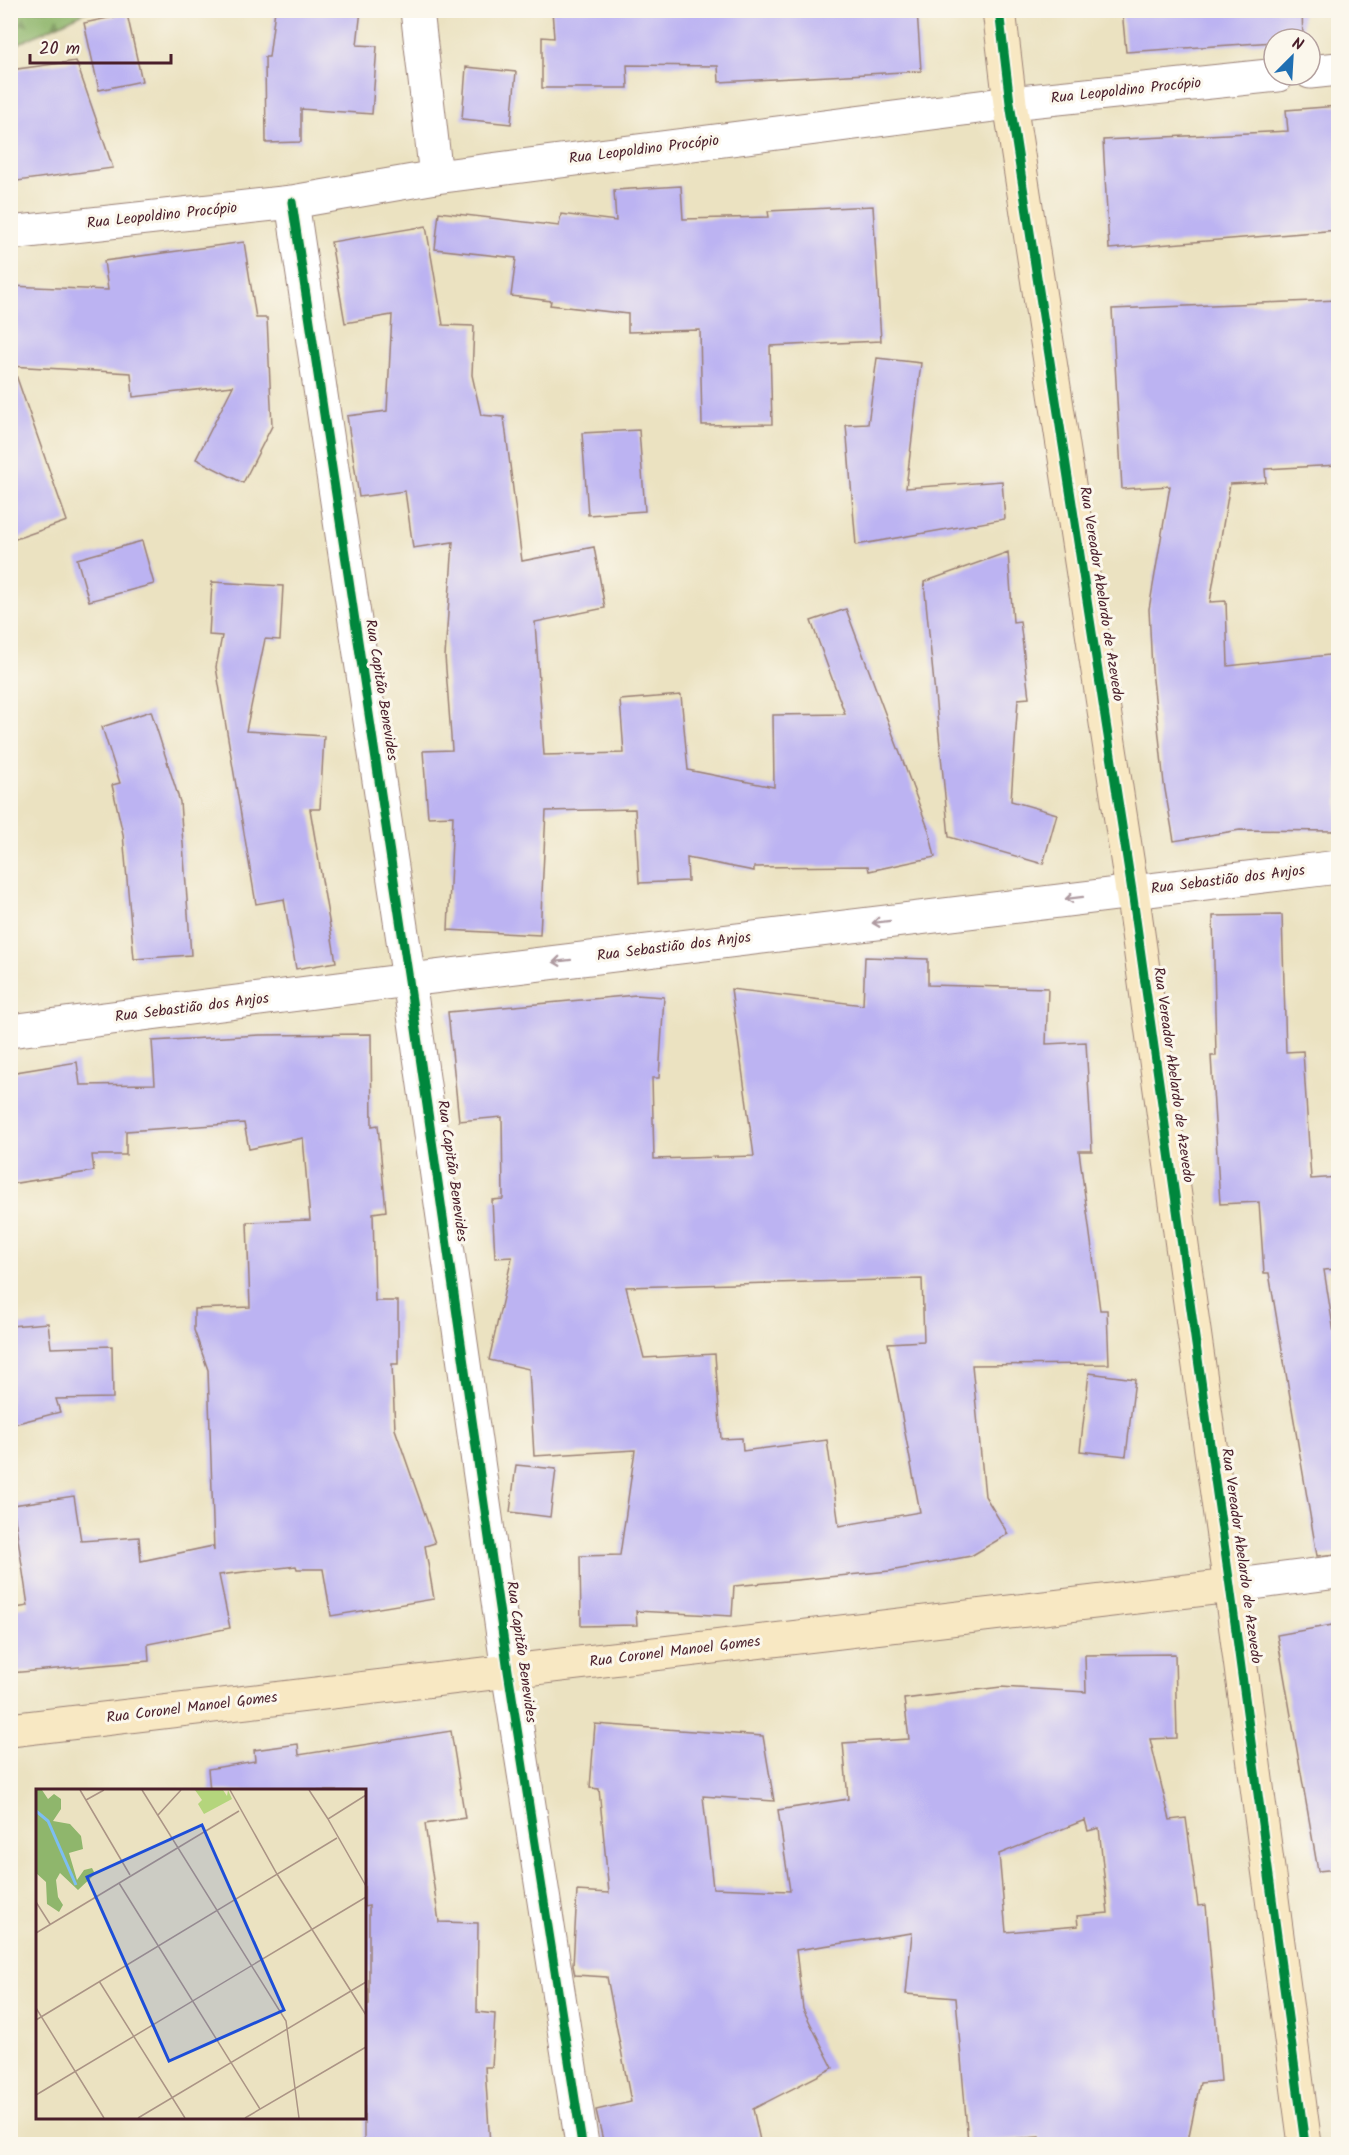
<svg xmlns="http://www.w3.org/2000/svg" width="1349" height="2155" font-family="Kalam,sans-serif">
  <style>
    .forest { fill: url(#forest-firs); stroke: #6c6a4c; stroke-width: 1.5 }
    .building { fill: #bcb3f2; fill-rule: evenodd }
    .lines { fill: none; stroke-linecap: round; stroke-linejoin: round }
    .street-casing { stroke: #9a8076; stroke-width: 35 }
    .secondary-casing { stroke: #9a8076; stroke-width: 35 }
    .street { stroke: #fff; stroke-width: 33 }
    .secondary { stroke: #f8e8c3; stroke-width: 33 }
    .cycleway-casing { stroke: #fbf7ec; stroke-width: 13 }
    .cycleway { stroke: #00873e; stroke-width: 9 }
    .oneway { stroke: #ae9aa0 }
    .labels { text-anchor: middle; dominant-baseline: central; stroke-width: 6; stroke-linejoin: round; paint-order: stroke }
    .street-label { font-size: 15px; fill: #4a1f2b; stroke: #fbf7ec }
    .inset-river { fill: none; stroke: #7dbef2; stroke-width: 3 }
    .inset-road { fill: none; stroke: #ab9485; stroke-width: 1.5 }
    .view { fill: #1d4ed8; fill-opacity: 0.15; stroke: #1d4ed8; stroke-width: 3 }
    .inset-edge { fill: none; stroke: #4a1f2b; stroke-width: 3 }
  </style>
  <defs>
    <pattern id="forest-firs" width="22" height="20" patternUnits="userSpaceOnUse" patternTransform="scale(1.5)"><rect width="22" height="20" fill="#8fb66c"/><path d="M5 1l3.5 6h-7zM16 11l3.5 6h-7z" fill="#779359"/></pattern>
  </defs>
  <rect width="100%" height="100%" fill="#fbf7ec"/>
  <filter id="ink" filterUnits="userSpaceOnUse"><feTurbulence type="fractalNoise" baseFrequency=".0167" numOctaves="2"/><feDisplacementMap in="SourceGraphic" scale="12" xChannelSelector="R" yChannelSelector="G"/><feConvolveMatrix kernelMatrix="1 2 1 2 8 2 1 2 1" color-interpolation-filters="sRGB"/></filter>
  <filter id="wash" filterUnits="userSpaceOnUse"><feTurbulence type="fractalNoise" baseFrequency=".008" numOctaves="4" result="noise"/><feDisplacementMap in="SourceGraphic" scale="24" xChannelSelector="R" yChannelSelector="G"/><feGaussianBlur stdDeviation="1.35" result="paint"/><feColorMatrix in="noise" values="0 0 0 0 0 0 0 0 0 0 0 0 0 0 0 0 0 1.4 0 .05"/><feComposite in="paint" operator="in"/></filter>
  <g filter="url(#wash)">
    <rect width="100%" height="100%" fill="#ebe2c1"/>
    <path class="forest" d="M 11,10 L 88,10 L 88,11 L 11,47 Z"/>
    <g id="blocks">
      <path class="building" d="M 275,10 L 361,10 L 357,45 L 377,46 L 372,114 L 301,109 L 301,142 L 266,143 L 265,57 L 269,57 Z
        M 552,10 L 917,10 L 921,71 L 719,82 L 718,66 L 627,65 L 628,88 L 542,88 L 542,37 L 554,38 Z
        M 1122,10 L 1302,10 L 1303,39 L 1274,39 L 1274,42 L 1126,52 Z
        M 127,14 L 142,81 L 99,90 L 84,23 Z
        M 76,61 L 113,168 L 10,182 L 10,70 Z
        M 466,67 L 516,72 L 511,124 L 462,119 Z
        M 1338,106 L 1338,230 L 1109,249 L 1103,140 L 1288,131 L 1286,110 Z
        M 681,186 L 683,219 L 769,217 L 768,211 L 873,206 L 881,341 L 770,346 L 772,424 L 702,425 L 700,330 L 628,332 L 628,314 L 550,305 L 551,301 L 511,296 L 516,258 L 435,249 L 439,212 L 559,226 L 561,214 L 616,221 L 614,190 Z
        M 426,226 L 443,325 L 474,326 L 472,375 L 481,415 L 504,417 L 522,561 L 594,547 L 605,608 L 535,622 L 544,755 L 624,753 L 620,700 L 681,695 L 688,770 L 774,787 L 773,715 L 845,714 L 811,621 L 846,609 L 929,831 L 935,857 L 869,871 L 868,866 L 754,867 L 754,871 L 687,858 L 688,881 L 639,883 L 635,809 L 546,811 L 540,935 L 448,930 L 453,816 L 428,817 L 423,751 L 452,750 L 445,656 L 453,542 L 413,548 L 405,491 L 359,497 L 347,416 L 387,411 L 392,315 L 345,323 L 331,242 Z
        M 244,242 L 256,318 L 267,318 L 272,426 L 243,483 L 196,459 L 233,386 L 133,397 L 131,373 L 10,366 L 10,286 L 108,290 L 104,261 Z
        M 1338,300 L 1338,465 L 1265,469 L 1266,482 L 1230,484 L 1210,602 L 1226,601 L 1228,666 L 1338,654 L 1338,831 L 1240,830 L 1174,841 L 1164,784 L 1152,670 L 1149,609 L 1170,486 L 1122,489 L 1112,309 Z
        M 877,358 L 921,363 L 906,488 L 1002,481 L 1005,519 L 856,545 L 846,425 L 868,424 Z
        M 16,375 L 67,521 L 10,541 L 10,376 Z
        M 639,430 L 645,511 L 588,515 L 582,433 Z
        M 142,541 L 154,584 L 89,601 L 77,559 Z
        M 1008,552 L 1013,622 L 1020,621 L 1029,698 L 1018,699 L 1011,801 L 1057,814 L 1043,864 L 949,837 L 924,582 Z
        M 212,582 L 283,586 L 280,640 L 265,639 L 246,731 L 324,736 L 320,809 L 310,809 L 336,962 L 296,969 L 284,899 L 256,904 L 216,667 L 222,636 L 209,635 Z
        M 151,711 L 180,802 L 191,955 L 134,959 L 123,834 L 112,785 L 120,783 L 102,727 Z
        M 1282,915 L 1286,1052 L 1303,1051 L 1311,1179 L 1338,1177 L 1338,1269 L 1324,1270 L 1338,1358 L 1338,1554 L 1317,1556 L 1269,1273 L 1264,1273 L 1259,1202 L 1220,1204 L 1211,1056 L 1216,1056 L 1213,916 Z
        M 865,957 L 928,959 L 928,985 L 1048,988 L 1046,1044 L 1086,1042 L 1092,1151 L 1079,1151 L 1100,1310 L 1107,1310 L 1109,1364 L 972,1365 L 985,1496 L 1008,1534 L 971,1556 L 890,1571 L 734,1586 L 732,1616 L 636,1611 L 637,1625 L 581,1626 L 580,1556 L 620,1555 L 635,1450 L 534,1456 L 529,1369 L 489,1360 L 512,1257 L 495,1258 L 492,1200 L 503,1199 L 502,1117 L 459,1121 L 448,1012 L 636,995 L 664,997 L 659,1078 L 652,1078 L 654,1159 L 754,1156 L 731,989 L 863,1005 ZM 922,1279 L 924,1341 L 888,1343 L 920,1512 L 839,1526 L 827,1440 L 743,1451 L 742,1438 L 721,1439 L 715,1354 L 644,1358 L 626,1287 Z
        M 371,1034 L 372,1126 L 378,1125 L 386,1211 L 373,1213 L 375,1301 L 398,1301 L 398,1364 L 392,1364 L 395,1429 L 435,1543 L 425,1546 L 434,1599 L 331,1616 L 323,1569 L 297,1569 L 296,1566 L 219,1575 L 230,1628 L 148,1644 L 149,1661 L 10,1673 L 10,1609 L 28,1606 L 13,1505 L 74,1496 L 81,1541 L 139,1537 L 141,1561 L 213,1546 L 214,1551 L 208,1370 L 194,1330 L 194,1309 L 250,1307 L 247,1222 L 310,1220 L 303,1138 L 249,1149 L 244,1123 L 126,1131 L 126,1155 L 92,1155 L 94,1171 L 10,1184 L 10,1073 L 77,1062 L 80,1085 L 155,1084 L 152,1041 L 260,1035 Z
        M 48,1323 L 51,1348 L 112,1346 L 113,1398 L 56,1399 L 60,1412 L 10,1425 L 10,1326 Z
        M 1089,1373 L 1135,1379 L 1126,1456 L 1080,1451 Z
        M 516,1465 L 556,1469 L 550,1517 L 510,1512 Z
        M 1338,1624 L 1338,1869 L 1318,1871 L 1277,1635 Z
        M 1175,1654 L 1177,1738 L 1150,1739 L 1170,1820 L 1186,1818 L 1198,1906 L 1206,1905 L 1221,2081 L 1200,2083 L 1187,2145 L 1039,2145 L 1039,2137 L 968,2142 L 956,1998 L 906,1994 L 912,1933 L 796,1950 L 803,2009 L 833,2068 L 753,2109 L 761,2145 L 604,2145 L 596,2110 L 631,2102 L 607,1977 L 575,1975 L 573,1966 L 577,1891 L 609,1893 L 599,1789 L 590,1788 L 595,1724 L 763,1736 L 774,1801 L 703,1796 L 713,1888 L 790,1891 L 778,1810 L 848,1799 L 843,1743 L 909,1739 L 904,1699 L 1001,1687 L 1086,1692 L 1085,1655 ZM 1085,1820 L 1088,1831 L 1099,1828 L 1108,1913 L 1077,1916 L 1078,1926 L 1006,1932 L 999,1854 Z
        M 451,1731 L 465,1818 L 425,1824 L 439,1922 L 478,1923 L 477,2012 L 495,2014 L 492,2067 L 485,2067 L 490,2145 L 364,2145 L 364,2005 L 369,2005 L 369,1906 L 364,1907 L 364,1791 L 210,1791 L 208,1769 L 255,1761 L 254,1750 L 298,1744 L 299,1755 Z"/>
    </g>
  </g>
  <g filter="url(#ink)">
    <use href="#blocks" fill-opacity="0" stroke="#9a8076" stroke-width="1.5"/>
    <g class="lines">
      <g class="street-casing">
        <path id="street" d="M 417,10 L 436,177
          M 1310,72 L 1338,69
          M 292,202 L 409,980 L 508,1671 L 582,2144
          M 10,233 L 292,202 L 436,177 L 1010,103 L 1278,75
          M 10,1031 L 409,980 L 1338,867
          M 1230,1586 L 1338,1572"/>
      </g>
      <g class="secondary-casing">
        <path id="secondary" d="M 999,10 L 1010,103 L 1132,891 L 1230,1586 L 1305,2144
          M 10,1730 L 1230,1586"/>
      </g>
      <use href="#street" class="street"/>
      <use href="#secondary" class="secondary"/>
      <g class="cycleway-casing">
        <path id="cycleway" d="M 999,10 L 1010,103 L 1132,891 L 1230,1586 L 1305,2144
          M 292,202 L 409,980 L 508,1671 L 582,2144"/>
      </g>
      <use href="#cycleway" class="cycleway"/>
    </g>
    <defs><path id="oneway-shaft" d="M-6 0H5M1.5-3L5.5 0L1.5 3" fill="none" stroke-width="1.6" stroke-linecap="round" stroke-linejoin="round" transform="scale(1.5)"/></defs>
    <g class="oneway">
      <use href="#oneway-shaft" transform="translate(1074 898) rotate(173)"/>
      <use href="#oneway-shaft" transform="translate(881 922) rotate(173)"/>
      <use href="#oneway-shaft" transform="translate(562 961) rotate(173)"/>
    </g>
  </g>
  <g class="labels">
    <g class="street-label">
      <text transform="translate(1126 91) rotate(-6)">Rua Leopoldino Procópio</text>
      <text transform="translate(644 150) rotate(-7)">Rua Leopoldino Procópio</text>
      <text transform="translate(162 216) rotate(-6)">Rua Leopoldino Procópio</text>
      <text transform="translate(1101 594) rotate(81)">Rua Vereador Abelardo de Azevedo</text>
      <text transform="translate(381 690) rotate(81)">Rua Capitão Benevides</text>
      <text transform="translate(1228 880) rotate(-7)">Rua Sebastião dos Anjos</text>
      <text transform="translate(674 947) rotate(-7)">Rua Sebastião dos Anjos</text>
      <text transform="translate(192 1008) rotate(-7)">Rua Sebastião dos Anjos</text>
      <text transform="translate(1173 1075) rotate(82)">Rua Vereador Abelardo de Azevedo</text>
      <text transform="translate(452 1171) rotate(82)">Rua Capitão Benevides</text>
      <text transform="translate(1241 1556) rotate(82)">Rua Vereador Abelardo de Azevedo</text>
      <text transform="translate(521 1652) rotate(82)">Rua Capitão Benevides</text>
      <text transform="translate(675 1652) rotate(-7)">Rua Coronel Manoel Gomes</text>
      <text transform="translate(192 1708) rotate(-7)">Rua Coronel Manoel Gomes</text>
    </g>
  </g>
  <g transform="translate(36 1789)">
    <rect width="330" height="330" fill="#ebe2c1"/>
    <path d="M 159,1 L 187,1 L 191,7 L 192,1 L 196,10 L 168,25 L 162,15 L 166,11 Z" fill="#b4d57c"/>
    <path d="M 0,1 L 6,1 L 12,10 L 18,5 L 25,10 L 25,20 L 17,32 L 34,35 L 45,47 L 47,60 L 33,64 L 41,91 L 48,81 L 56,79 L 59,85 L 42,101 L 24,84 L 20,91 L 22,108 L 27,116 L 23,123 L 11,115 L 10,93 L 0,84 Z" fill="#8fb66c"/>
    <path class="inset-river" d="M 0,22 L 12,32 L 40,96"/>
    <path class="inset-road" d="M 44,1 L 94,86M 106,1 L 250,232 L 263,329M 194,1 L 241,85 L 330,226M 273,1 L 292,30M 330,6 L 292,30 L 330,97M 50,11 L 68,1M 122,26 L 145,1M 83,94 L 224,320M 0,113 L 14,135M 0,144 L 203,22M 63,192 L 149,329M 0,219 L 68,329M 0,231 L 301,49M 0,306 L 330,108M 102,329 L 330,193M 209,329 L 330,258"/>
    <path class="view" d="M 166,36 L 248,221 L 133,272 L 51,88 Z"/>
    <rect width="330" height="330" class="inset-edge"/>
  </g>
  <rect width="1349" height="2155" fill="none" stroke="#fbf7ec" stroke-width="36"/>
  <g transform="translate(1292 57) rotate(24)"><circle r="28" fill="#fbf7ec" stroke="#b4a19f" stroke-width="1.5"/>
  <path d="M0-4.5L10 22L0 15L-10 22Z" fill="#1f6fb2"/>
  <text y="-9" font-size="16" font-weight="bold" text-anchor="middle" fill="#4a1f2b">N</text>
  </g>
  <path d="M30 54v9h141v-9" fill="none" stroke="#4a1f2b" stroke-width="3"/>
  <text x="39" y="54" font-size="18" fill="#4a1f2b" stroke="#fbf7ec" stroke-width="4.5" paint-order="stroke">20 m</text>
</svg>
